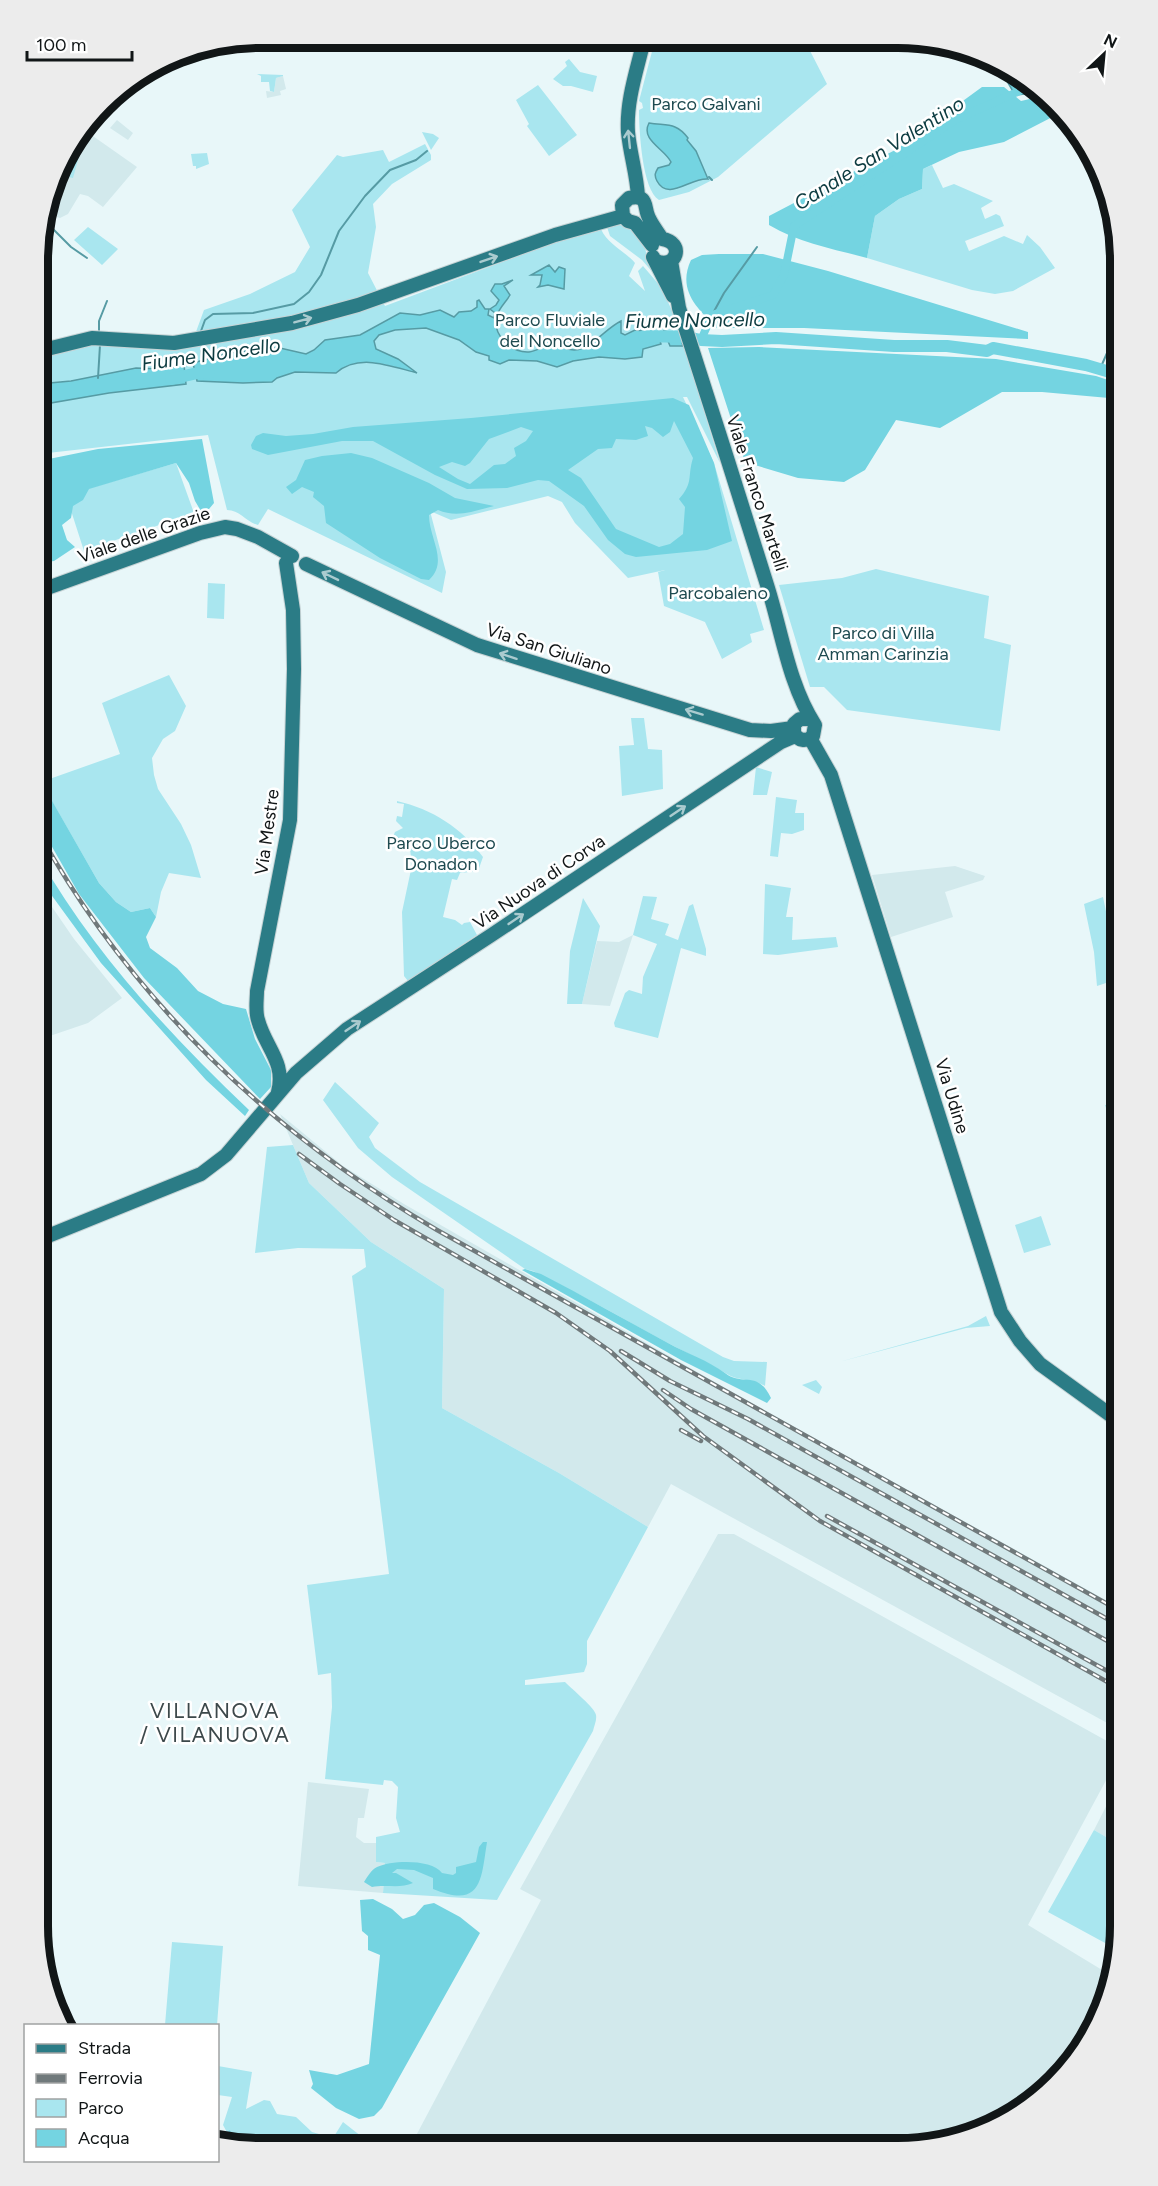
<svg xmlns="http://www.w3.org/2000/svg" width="1158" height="2186" font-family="Figtree,sans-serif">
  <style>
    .built { fill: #d2e9ec }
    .green { fill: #a9e6ef }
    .forest { fill: #74d4e1; fill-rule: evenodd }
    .water { fill: #74d4e1; stroke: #569ba4; stroke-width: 1.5 }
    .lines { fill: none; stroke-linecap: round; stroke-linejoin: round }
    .stream { stroke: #569ba4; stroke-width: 2 }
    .canal { stroke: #74d4e1; stroke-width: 8 }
    .river { stroke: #74d4e1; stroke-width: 12 }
    .major-casing { stroke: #c6d3d5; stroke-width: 16 }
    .major { stroke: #2b7c86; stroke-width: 14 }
    .rail-casing { stroke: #70797b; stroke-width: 4.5 }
    .rail { stroke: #fff; stroke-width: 2; stroke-dasharray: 7; stroke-linecap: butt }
    .oneway { stroke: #aacbcf }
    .labels { text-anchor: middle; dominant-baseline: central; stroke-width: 5; stroke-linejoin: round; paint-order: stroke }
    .park-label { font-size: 18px; fill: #1e4a50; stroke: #fff }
    .street-label { font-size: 18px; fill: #111617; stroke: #fff }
    .water-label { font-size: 20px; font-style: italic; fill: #0c3b40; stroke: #fff }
    .quarter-label { font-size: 21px; letter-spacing: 1.5px; fill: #3c484a; stroke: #fff }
    .rim { fill: none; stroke: #111617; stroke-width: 8 }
  </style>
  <rect width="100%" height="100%" fill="#e8f7f9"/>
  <path class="built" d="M 283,76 L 286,89 L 280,91 L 281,95 L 267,98 L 266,91 L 274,92 L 276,78 Z
    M 117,120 L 133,133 L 128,140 L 110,128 Z
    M 90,134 L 137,167 L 103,207 L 88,196 L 80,194 L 68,214 L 60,218 L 57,217 L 53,209 L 63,187 L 54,184 L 61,162 L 80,136 L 86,138 Z
    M 955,866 L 985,876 L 983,880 L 945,892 L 953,917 L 891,937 L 872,875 Z
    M 39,888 L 74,939 L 122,998 L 88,1023 L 38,1040 Z
    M 633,935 L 610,1006 L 582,1004 L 597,941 L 619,942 Z
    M 280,1114 L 343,1166 L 404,1204 L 767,1412 L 1120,1608 L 1120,1730 L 671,1484 L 648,1527 L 559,1473 L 442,1408 L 444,1289 L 371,1242 L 309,1183 Z
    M 718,1534 L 734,1534 L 1116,1746 L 1117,1760 L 1028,1925 L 1112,1976 L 1104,2011 L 1074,2062 L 1022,2111 L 969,2137 L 898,2148 L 410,2147 L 541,1900 L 520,1889 Z
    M 1120,1779 L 1120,1845 L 1094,1830 Z
    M 308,1782 L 369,1789 L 364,1818 L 358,1818 L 356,1837 L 364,1843 L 376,1843 L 376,1862 L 385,1863 L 383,1893 L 298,1886 Z"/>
  <path class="green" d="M 655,40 L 805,41 L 827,84 L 718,177 L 689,192 L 659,200 C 642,190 639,129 639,110 L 643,108 L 642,103 L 639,101 Z
    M 569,59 L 580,72 L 597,76 L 593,92 L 571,86 L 563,86 L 553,79 L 567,66 L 565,62 Z
    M 257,74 L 283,75 L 283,76 L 276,78 L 274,92 L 270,91 L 269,82 L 261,82 L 261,76 Z
    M 538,85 L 577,135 L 549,156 L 527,126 L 529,124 L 516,100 Z
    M 422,132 L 433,134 L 439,138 L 431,150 Z
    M 425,144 L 431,155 L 431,160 L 392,184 L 373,204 L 376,227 L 368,273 L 385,306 L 577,234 L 601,229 C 607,244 625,251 635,263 L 629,276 L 645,291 L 638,271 L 643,266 L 661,287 L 675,317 L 720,463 L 687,397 L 683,397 L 714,463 L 764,630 L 750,634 L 752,642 L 722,659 L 705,622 L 664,606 L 658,572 L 665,570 L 628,578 L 575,523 L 562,502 L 548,496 L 451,520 L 430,511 L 446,572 L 442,593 L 268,509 L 258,525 C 246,522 240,510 227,510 L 208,435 L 39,454 L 39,356 L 86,343 L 174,350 L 190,348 L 204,310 L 250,294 L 295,272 L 310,247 L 292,210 L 337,155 L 343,157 L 383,150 L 389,162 Z
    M 69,150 L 80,153 L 73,178 L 60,175 L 65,155 Z
    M 207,153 L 209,164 L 196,169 L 196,166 L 193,166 L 191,154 Z
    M 932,165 L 943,188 L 954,184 L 993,201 L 981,208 L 985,219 L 996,214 L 1000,216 L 1004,226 L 965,241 L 969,251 L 1004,236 L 1023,244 L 1027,235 L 1040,247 L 1055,268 L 1013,291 L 995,294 L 972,290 L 867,258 L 875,216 L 899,199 L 922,189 L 923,169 Z
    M 606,224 L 621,225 L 636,232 L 644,243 L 648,261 L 660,281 L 642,260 L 610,236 Z
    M 88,227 L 118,249 L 102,265 L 74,240 Z
    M 176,463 L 194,513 L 84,551 L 66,495 Z
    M 876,569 L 989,596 L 984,638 L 1011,645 L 1000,731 L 847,710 L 824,687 L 810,687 L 779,585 L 842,578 Z
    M 208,583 L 225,584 L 224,619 L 207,618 Z
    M 169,675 L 186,706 L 175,731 L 163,739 L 152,758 L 154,775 L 158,789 L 181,824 L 191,845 L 201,878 L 169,873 L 161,892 L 156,917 L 150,908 L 131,912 L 116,902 L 99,883 L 41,782 L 120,754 L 102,703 Z
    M 631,718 L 644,718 L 648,749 L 662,750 L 663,789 L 622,796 L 619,746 L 634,745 Z
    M 756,767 L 772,772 L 767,795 L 753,795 Z
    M 776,797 L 797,800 L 795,813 L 804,813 L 804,830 L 792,834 L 781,833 L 778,857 L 770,856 Z
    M 397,801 C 432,809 462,828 483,857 L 478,871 L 460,873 L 457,880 L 452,879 L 443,917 L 455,920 L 462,925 L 464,923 L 470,922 L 477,935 L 408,981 L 404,976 L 402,912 L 412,865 L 410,849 L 390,844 L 395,832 L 403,828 L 396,821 L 397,816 L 402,817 L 404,804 L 397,803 Z
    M 765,884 L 791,888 L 786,917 L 793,917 L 792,940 L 836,937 L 838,947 L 778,955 L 763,954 Z
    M 643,896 L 657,897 L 651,919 L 669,924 L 665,935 L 678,940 L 689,906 L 693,904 L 706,949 L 706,956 L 681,948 L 658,1038 L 615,1027 L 614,1023 L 625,993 L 629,990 L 642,994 L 643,977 L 657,944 L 633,935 Z
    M 1103,897 L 1113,945 L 1107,948 L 1116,966 L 1114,974 L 1118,979 L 1097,986 L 1094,952 L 1084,904 Z
    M 583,898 L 600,926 L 582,1004 L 567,1004 L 570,951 Z
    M 335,1082 L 379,1123 L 369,1137 L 375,1148 L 420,1182 L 723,1357 L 734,1361 L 767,1362 L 765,1386 C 752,1378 738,1381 727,1374 C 708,1362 686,1353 666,1342 C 622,1318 578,1293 533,1271 L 525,1269 L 392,1177 L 358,1148 L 323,1100 Z
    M 1120,1103 L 1120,1146 L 1119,1147 L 1105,1105 Z
    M 293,1145 L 309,1183 L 371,1242 L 444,1289 L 442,1408 L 559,1473 L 648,1527 L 587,1641 L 587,1664 L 584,1672 L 525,1680 L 525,1685 L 565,1682 C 572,1689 596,1709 596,1715 C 597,1720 594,1726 593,1731 L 497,1900 L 383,1893 L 385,1863 L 376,1862 L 376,1837 L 400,1832 L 396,1818 L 398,1787 L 392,1781 L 384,1780 L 383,1785 L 325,1779 L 332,1707 L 331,1673 L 318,1675 L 307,1585 L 389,1574 L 352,1276 L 366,1267 L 364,1249 L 298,1248 L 255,1253 L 267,1147 Z
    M 1041,1216 L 1051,1245 L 1024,1253 L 1015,1225 Z
    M 986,1316 L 990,1326 L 966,1328 L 839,1362 L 968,1326 Z
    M 816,1380 L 822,1387 L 819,1394 L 802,1385 Z
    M 1094,1830 L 1120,1845 L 1120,1941 L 1118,1950 L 1048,1912 Z
    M 172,1942 L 223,1946 L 217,2025 L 165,2025 Z
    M 218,2066 L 252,2072 L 246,2109 L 264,2100 L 270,2101 L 277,2114 L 296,2117 L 312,2132 L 333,2138 L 343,2122 L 366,2140 L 369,2147 L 235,2147 L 223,2125 L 232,2097 L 218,2095 Z"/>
  <path class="forest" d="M 982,87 L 1004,87 L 1021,101 L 1047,95 L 1062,112 L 1004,142 L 959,152 L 923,169 L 922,189 L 899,199 L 875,216 L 867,258 C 834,249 799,243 769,225 L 769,216 L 897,149 Z
    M 719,254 L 763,254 L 828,271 L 1028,332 L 1028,339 L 804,328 L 717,328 C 697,308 677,290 691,260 L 702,255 Z
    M 759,347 L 996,359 L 1096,376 L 1120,384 L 1120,399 L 1042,392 L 1002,392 L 940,428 L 896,420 L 865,470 L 844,482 L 798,478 L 745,462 L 708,348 Z
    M 673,398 L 689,405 L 714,463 L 732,541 L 707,550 L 636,557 L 625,554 L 608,540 L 584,506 L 549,481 L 538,480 L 507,488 L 467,489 L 435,475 L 373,441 L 342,441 L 268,455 L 252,449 L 251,445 L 256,436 L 263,433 L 286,436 L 313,434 L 353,427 L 471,418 ZM 674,421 L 693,458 C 687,477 694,482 679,499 L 685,507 L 683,534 L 670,544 L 659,547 L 616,529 L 581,478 L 568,470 L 598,449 L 612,448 L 616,439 L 636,440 L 648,436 L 645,426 L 652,428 L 663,437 L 670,432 ZM 521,427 L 533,431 L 526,441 L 514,448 L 516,456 L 505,464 L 494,465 L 470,484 L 458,479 L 439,467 L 452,462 L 465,466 L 470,463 L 489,439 Z
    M 202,439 L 214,503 L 209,509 L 201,511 L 195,501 L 189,483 L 176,463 L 89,489 L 83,500 L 73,506 L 71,518 L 62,525 L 67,540 L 75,547 L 54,561 L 47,562 L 42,567 L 39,565 L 39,461 L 98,449 Z
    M 351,453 L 372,458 L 429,483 L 455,498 L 494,506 C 474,511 457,518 438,510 L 429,515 C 429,539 449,561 429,580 L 421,579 L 380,558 L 326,523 L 324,506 L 313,497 L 314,492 L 302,487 L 292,494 L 286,487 L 296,480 L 305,460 L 322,456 Z
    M 39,778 L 99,883 L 116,902 L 131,912 L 150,908 L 156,917 L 146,937 L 150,948 L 177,968 L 198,991 L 223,1004 L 246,1009 L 255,1039 L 271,1070 L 271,1087 L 260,1099 L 144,978 L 79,894 L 39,824 Z
    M 39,857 C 93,952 170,1035 249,1110 L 245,1116 L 206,1080 L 101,963 L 39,878 Z
    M 525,1269 L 541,1274 C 584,1296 625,1320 668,1343 C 686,1353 709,1361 725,1373 C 743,1387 757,1369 771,1398 L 767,1403 L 681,1360 L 522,1270 Z
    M 483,1842 L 487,1842 C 481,1880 482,1909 433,1889 L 433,1878 L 414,1870 L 397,1869 L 392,1873 L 396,1873 L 413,1883 C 400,1889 386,1884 372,1887 L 364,1882 C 368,1876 371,1870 377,1867 C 392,1860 432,1859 442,1873 L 453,1875 L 456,1873 L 456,1867 L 476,1862 L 479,1847 Z
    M 373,1899 L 392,1909 L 403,1919 L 415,1915 L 424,1905 L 434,1903 L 460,1917 L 480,1933 L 382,2108 L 374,2116 L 359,2119 L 336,2108 L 311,2088 L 313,2084 L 309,2070 L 337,2075 L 369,2064 L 380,1955 L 368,1950 L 368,1936 L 362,1931 L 360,1900 Z
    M 229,2130 L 242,2144 L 243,2147 L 225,2145 Z"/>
  <path class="water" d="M 1000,63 L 1043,92 L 1015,95 L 997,64 Z
    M 649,123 C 667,126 676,122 688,138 L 687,140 L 696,151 L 708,179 C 691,177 668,202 657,181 C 654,175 655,173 658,168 L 669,165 L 671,162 C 665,149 640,140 649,123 Z
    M 549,265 L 555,272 L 559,267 L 565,269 L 564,289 L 548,285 L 538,287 L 540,285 L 542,275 L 531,275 Z
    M 513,280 L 504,286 L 510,295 C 506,302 500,307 497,315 C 491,334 511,353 529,352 C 537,351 544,345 551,345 C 563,344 569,354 583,348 C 598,341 607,328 621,321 L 621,333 L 625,335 L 635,330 L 657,332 L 661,344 L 643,349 L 642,357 L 625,359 L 599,357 L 573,361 L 557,367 L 537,361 L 509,360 L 500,364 L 489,360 L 489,356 L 476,352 L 459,340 L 426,328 L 395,330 L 379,335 L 374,341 L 376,349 L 398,359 L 417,373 C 390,366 359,353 336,373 L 295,372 L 277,378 L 272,382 L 243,383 L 197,381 L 193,363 L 228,353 L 264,349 L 280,348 L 306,354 L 314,350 L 325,340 L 360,335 L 400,313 L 420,315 L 440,310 L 454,317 L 459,312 L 471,311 L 477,307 L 477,301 L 479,300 L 485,309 L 489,309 L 488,315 L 494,318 L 495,313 L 490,309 L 496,305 L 499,300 L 491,291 L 495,284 L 502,284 Z
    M 664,331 L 680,335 L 683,346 L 670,346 Z
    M 184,365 L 186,384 L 109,393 L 39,405 L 39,384 L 71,381 L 136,368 L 161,369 Z"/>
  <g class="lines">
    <path class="stream" d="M 709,177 L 712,180
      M 49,201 L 46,222 L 71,247 L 87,258
      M 712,315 L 724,293 L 757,247
      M 99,331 L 99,321 L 107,301
      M 201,331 L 205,320 L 213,314 L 253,313 L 294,304 L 309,292 L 321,275 L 339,231 L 365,196 L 390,170 L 416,160 L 427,151
      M 201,351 L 202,363
      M 1100,369 L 1107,353 L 1120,340
      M 98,378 L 100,345"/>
    <path class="canal" d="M 701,340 L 712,315 L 773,295 L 784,275 L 794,226 L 957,119 L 1033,85"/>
    <path class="river" d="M 644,336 L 687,337 L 701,340 L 722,341 L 776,338 L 894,346 L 947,346 L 987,351 L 993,348 L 1086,365 L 1120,375
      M 171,379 L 202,372 L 209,373"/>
    <g class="major-casing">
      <path id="major" d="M 638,197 C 637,175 630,154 628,132 C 626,101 637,70 644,40
        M 652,245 L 635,223 L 628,221 L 623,216 L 622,205 L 629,198 C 650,194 643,208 649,218 C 652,225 658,232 662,239 C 685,242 677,270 656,261
        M 653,257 L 673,296
        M 671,261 L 679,308 C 709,402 739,494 768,588 C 782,633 789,685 815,725 L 813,736 C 806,742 798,741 794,733 L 794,724 L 800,719 L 809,719
        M 39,351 L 92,338 L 174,343 L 292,323 L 358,305 L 555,235 L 623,216
        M 306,564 L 477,645 L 750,730 L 771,731 L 793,728
        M 39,591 L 200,533 L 225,527 L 237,529 L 258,537 L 292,556
        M 810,738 L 831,775 L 1001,1312 L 1020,1341 L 1040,1364 L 1120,1422
        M 278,1092 C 286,1062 265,1047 258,1020 C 255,1011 257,1000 257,991 L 290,820 L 294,669 L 293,610 L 286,563
        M 38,1240 L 201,1174 L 226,1155 L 296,1073 L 347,1029 L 490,936 L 781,742 L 795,736"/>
    </g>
    <use href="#major" class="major"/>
    <g class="rail-casing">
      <path id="rail" d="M 39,833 C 132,1001 272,1134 437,1230 L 1120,1611
        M 299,1154 L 340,1184 L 394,1220 L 556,1313 L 610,1351 L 703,1436 L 820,1521 L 1120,1689
        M 621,1351 L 670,1381 L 748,1419 L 1120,1626
        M 663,1390 L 691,1409 L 1120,1648
        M 681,1430 L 701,1441
        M 827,1516 L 1120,1678"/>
    </g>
    <use href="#rail" class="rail"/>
  </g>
  <defs><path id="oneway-shaft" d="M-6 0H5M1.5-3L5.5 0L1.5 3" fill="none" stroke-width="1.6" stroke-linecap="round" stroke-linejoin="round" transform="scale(1.5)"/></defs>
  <g class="oneway">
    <use href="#oneway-shaft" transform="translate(629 139) rotate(-96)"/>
    <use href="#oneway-shaft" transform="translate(489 259) rotate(-19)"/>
    <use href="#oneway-shaft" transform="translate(303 320) rotate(-15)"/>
    <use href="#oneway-shaft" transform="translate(330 576) rotate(-154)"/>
    <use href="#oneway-shaft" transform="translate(508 656) rotate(-162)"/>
    <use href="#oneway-shaft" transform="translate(694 712) rotate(-163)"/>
    <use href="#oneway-shaft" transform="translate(678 811) rotate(-34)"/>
    <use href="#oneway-shaft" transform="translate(516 919) rotate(-34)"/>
    <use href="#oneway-shaft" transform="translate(353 1026) rotate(-34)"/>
  </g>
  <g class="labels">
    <g class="park-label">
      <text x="706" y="104">Parco Galvani</text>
      <text x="550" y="320">Parco Fluviale<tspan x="550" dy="21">del Noncello</tspan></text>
      <text x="718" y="593">Parcobaleno</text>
      <text x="883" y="633">Parco di Villa<tspan x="883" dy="21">Amman Carinzia</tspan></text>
      <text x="441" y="843">Parco Uberco<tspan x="441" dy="21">Donadon</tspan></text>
    </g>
    <g class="street-label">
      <text transform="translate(757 493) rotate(72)">Viale Franco Martelli</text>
      <text transform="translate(144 535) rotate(-19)">Viale delle Grazie</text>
      <text transform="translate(549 649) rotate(18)">Via San Giuliano</text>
      <text transform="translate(267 832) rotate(-82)">Via Mestre</text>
      <text transform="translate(539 882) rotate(-34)">Via Nuova di Corva</text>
      <text transform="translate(952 1096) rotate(73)">Via Udine</text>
    </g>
    <g class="water-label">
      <text transform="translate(879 153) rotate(-32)">Canale San Valentino</text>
      <text transform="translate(695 320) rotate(-1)">Fiume Noncello</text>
      <text transform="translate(211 354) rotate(-8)">Fiume Noncello</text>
    </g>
    <g class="quarter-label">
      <text x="215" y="1710">VILLANOVA<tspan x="215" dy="24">/ VILANUOVA</tspan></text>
    </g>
  </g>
  <path d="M0 0H1158V2186H0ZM260 48H898A212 212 0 0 1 1110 260V1926A212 212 0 0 1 898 2138H260A212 212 0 0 1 48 1926V260A212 212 0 0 1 260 48Z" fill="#ececec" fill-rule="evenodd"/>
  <path class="rim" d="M260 48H898A212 212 0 0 1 1110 260V1926A212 212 0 0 1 898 2138H260A212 212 0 0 1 48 1926V260A212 212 0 0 1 260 48Z"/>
  <rect x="24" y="2024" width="195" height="138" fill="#ffffff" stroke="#a0a2a2" stroke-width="1.5"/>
  <rect x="36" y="2044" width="30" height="9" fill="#2b7c86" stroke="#a0a2a2" stroke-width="1.5"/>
  <text x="78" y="2054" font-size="18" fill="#111617">Strada</text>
  <rect x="36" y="2074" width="30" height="9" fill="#70797b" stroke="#a0a2a2" stroke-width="1.5"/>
  <text x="78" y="2084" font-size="18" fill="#111617">Ferrovia</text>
  <rect x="36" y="2099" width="30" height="18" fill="#a9e6ef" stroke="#a0a2a2" stroke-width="1.5"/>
  <text x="78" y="2114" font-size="18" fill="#111617">Parco</text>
  <rect x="36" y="2129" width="30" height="18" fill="#74d4e1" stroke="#a0a2a2" stroke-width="1.5"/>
  <text x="78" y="2144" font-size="18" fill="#111617">Acqua</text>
  <g transform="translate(1104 54) rotate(26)" stroke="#ffffff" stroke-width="4.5" paint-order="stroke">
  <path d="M0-4.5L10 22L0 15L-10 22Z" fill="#111617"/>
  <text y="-9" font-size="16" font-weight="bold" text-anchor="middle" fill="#111617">N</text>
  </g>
  <path d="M27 51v9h105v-9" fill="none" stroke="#111617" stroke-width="3"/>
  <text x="36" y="51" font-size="18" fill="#111617" stroke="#ffffff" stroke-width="4.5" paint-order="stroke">100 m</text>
</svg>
